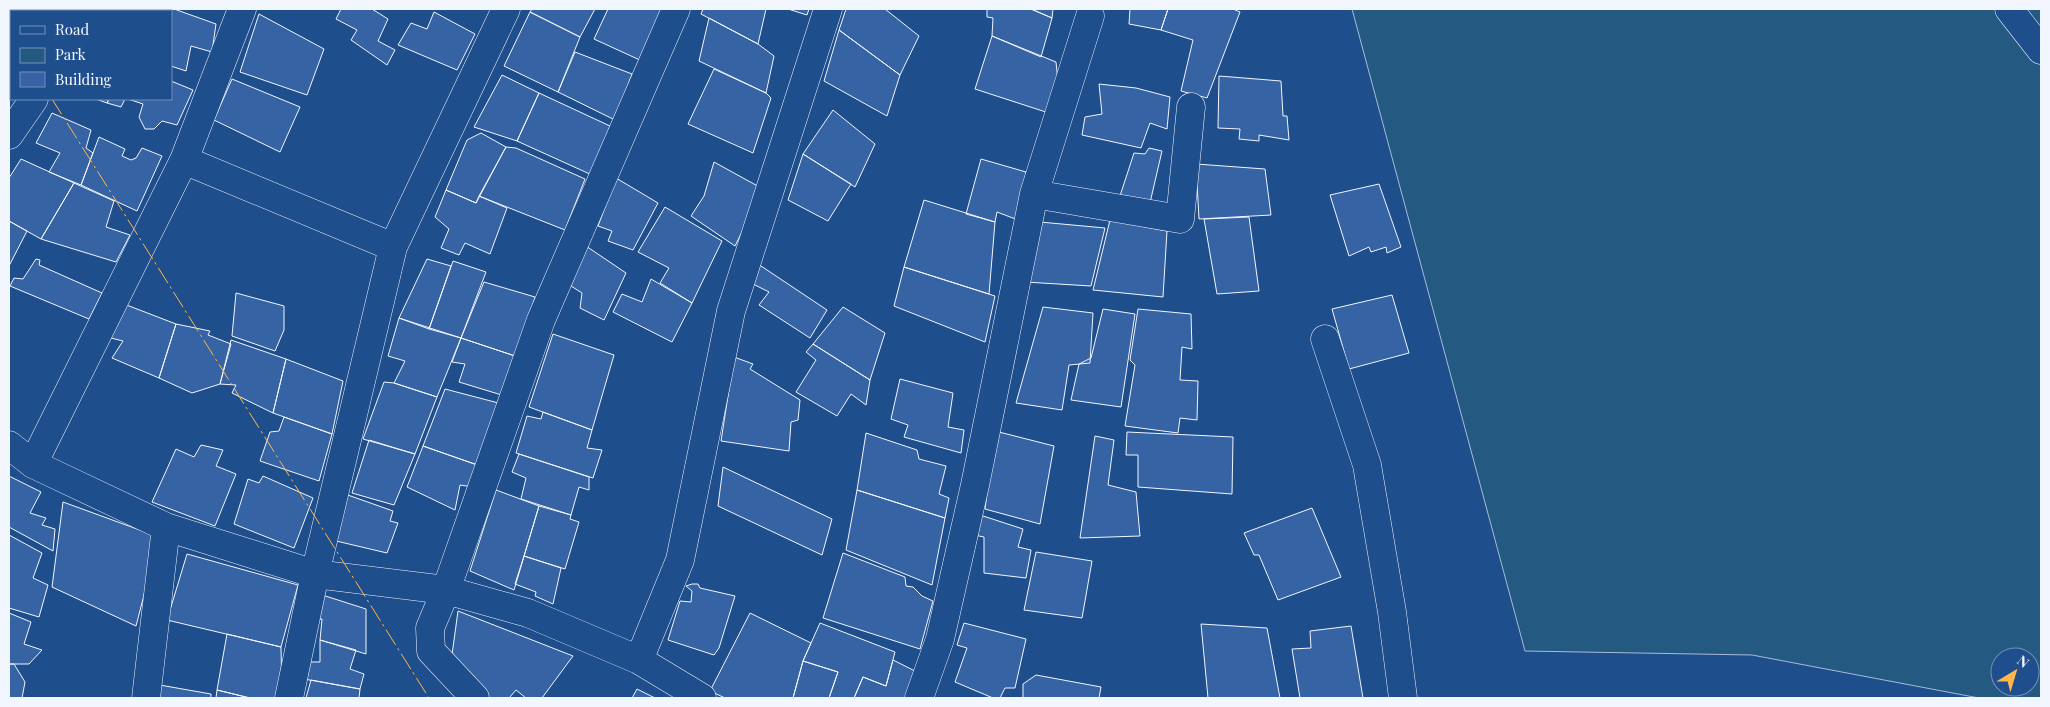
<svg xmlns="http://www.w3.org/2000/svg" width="2050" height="707" font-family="'Playfair Display',serif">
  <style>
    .green { fill: #245a82; stroke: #a8bbd7; fill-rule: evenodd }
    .building { fill: #3563a3; stroke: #f2f6ff }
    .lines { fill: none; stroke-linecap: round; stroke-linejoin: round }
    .minor-casing { stroke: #f2f6ff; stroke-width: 29 }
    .minor { stroke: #1f4e8c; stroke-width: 28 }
    .power { stroke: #ffb74d; stroke-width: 1; stroke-dasharray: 18 4 2.5 4; stroke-linecap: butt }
  </style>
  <rect width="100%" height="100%" fill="#1f4e8c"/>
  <path class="green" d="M 1352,9 L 2041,9 L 2041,698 L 1979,698 L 1752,655 L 1525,651 ZM 2000,657 L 2030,657 L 2030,687 L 2000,687 Z"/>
  <path class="building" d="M 151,9 L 174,9 L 216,24 L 212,52 L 191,46 L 186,71 L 171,66 L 171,11 L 151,11 Z
    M 341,9 L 372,9 L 388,19 L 378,41 L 395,50 L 387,65 L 351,40 L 357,30 L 336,19 Z
    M 532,9 L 595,9 L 580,37 L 530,12 Z
    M 608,9 L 667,9 L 642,61 L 594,39 Z
    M 703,9 L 766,9 L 758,44 L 701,14 Z
    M 788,9 L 809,9 L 807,15 Z
    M 846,9 L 885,9 L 919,36 L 900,75 L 839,30 Z
    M 987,9 L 1031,9 L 1052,18 L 1041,57 L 992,36 L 993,18 L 987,17 Z
    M 1031,9 L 1053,9 L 1052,18 Z
    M 1130,9 L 1168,9 L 1161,30 L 1129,24 Z
    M 1168,9 L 1233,9 L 1240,12 L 1207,98 L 1181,91 L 1193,40 L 1161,30 Z
    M 434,12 L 475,34 L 457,70 L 398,45 L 411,23 L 427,29 Z
    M 530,12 L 580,37 L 558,92 L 504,66 Z
    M 259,14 L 324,49 L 307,95 L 240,72 Z
    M 709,18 L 758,44 L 774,56 L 766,93 L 699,61 Z
    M 839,30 L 900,75 L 887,116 L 824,81 Z
    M 992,36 L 1056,62 L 1058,81 L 1052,114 L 975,89 Z
    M 575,52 L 632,74 L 615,120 L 558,92 Z
    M 714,69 L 766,93 L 771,98 L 753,153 L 688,124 Z
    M 502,75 L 539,93 L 517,141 L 474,127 Z
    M 1219,76 L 1281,81 L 1283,116 L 1287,116 L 1289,140 L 1259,135 L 1259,141 L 1239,139 L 1240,129 L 1218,128 Z
    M 232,79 L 300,107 L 280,152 L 214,120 Z
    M 171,81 L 193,90 L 177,125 L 162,121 L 154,129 L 145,129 L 139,117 L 143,104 L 128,99 L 171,99 Z
    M 1099,84 L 1136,88 L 1170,97 L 1167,129 L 1150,123 L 1141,148 L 1082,135 L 1085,117 L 1102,114 Z
    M 539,93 L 610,126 L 592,175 L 517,141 Z
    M 96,99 L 109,99 L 107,103 Z
    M 109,99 L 125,99 L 121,107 L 107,103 Z
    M 833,110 L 875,144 L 855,187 L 803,154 Z
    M 52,113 L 91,130 L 86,148 L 93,153 L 81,185 L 49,172 L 60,153 L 36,143 Z
    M 481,133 L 506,147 L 476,203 L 446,190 L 467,140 Z
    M 99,137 L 125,149 L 122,156 L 131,160 L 136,158 L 142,148 L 162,156 L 137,211 L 81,185 Z
    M 506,147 L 516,148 L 585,179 L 565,230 L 479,196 Z
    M 1149,148 L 1162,151 L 1149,207 L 1119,199 L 1134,153 L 1145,154 Z
    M 803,154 L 851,184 L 828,221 L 788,200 Z
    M 21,159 L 74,183 L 41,239 L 9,221 L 9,178 Z
    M 981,159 L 1026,172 L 1018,220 L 997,212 L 995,222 L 966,214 Z
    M 714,162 L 763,189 L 735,246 L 691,216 L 704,196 Z
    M 1196,164 L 1265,169 L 1271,215 L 1199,219 Z
    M 616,178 L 658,203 L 633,250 L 608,241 L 612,231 L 598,226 Z
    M 74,183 L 114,201 L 106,227 L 130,235 L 116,262 L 41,239 Z
    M 1379,184 L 1401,247 L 1387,253 L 1386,247 L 1371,252 L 1369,247 L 1349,256 L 1330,195 Z
    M 446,190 L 476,203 L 479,196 L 507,208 L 490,254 L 465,243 L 459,255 L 441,248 L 449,229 L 435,217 Z
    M 924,200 L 995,222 L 989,294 L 904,267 Z
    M 665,207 L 722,241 L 692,303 L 660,283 L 669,268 L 638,252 Z
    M 1249,217 L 1259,291 L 1217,294 L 1204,219 Z
    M 1110,220 L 1167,231 L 1163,297 L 1093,290 Z
    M 9,221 L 27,231 L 9,266 Z
    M 1040,222 L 1105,228 L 1091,286 L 1025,282 Z
    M 586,246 L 626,273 L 604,320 L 580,308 L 582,293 L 571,286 Z
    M 36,259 L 40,260 L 39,265 L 102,293 L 89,319 L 10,286 L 14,278 L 23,279 Z
    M 427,259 L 451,266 L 429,329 L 399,318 Z
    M 453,261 L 486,272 L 461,338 L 429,329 Z
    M 758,264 L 827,310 L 810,338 L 759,305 L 769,292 L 749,282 Z
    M 904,267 L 995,296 L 985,342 L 894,306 Z
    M 651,279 L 692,303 L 672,342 L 613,312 L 622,294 L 642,302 Z
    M 484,282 L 535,297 L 518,357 L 461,338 Z
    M 236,293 L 284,306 L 284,330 L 275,351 L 232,336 Z
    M 1392,295 L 1409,353 L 1349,369 L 1332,309 Z
    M 124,304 L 176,324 L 159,378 L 112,358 L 123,341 L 111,338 Z
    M 843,307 L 885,333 L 870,380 L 813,344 Z
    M 1043,307 L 1093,313 L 1090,363 L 1069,365 L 1062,410 L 1016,403 Z
    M 1103,309 L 1135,314 L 1121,407 L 1071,400 L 1079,364 L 1091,358 Z
    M 1138,309 L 1191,314 L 1192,349 L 1182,347 L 1180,380 L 1198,381 L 1197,420 L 1180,418 L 1178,433 L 1125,426 L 1135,365 L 1130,360 Z
    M 399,318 L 461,338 L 437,397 L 394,383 L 405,361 L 388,356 Z
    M 176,324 L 210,331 L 208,335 L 231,344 L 220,384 L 192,393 L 159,378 Z
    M 553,334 L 614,355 L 592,430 L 529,407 Z
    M 461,338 L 518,357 L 505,396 L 459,382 L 465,364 L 452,362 Z
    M 231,340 L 286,359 L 273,413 L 232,393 L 236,385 L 220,384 Z
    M 813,344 L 870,380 L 866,405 L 851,394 L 837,416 L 796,392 L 816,360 L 806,352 Z
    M 734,357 L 753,364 L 750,369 L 800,400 L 798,420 L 791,422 L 789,451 L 721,441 Z
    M 286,359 L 343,381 L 332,434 L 273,413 Z
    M 900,379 L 953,393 L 948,427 L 964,430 L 961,453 L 904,437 L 908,425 L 891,419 Z
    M 384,382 L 394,383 L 437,397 L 415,454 L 363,439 Z
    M 445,389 L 506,405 L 486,468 L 423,446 Z
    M 543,412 L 592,430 L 587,448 L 602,450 L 593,478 L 516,453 L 527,416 L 541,419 Z
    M 284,417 L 332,434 L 319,481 L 260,461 L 270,432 L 279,431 Z
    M 995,431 L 1054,446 L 1040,524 L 985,509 Z
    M 1127,432 L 1233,437 L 1232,494 L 1138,487 L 1138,455 L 1126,455 Z
    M 866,433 L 917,450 L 919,459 L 946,466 L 939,494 L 949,498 L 945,518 L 857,490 Z
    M 1095,436 L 1114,440 L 1108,485 L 1136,492 L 1140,536 L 1080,538 Z
    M 369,440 L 415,454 L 394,505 L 352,493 Z
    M 201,445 L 223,450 L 216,466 L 236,474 L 215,526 L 152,502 L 176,449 L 194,457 Z
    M 423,446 L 486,468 L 479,488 L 460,485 L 455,510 L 407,487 Z
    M 519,454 L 589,477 L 589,490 L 579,487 L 571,515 L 521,499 L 526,478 L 512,472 Z
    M 723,467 L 832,519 L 822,555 L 718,506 Z
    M 9,476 L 41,492 L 30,513 L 46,518 L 42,525 L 55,529 L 53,551 L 9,527 Z
    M 263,476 L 313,498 L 294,548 L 234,524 L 248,479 L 259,483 Z
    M 496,490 L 539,506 L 514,590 L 470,571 Z
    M 857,490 L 945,518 L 932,585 L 846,550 Z
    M 345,494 L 393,511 L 390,521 L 398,523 L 387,553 L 332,540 Z
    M 63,502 L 159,537 L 136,626 L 52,587 Z
    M 539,506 L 571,515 L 570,519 L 579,522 L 565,569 L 524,556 Z
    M 1312,508 L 1341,577 L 1278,600 L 1259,555 L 1254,555 L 1244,533 Z
    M 980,515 L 1023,529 L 1018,547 L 1031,550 L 1026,578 L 984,573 L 984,537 L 974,535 Z
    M 9,535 L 42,553 L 33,578 L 48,585 L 39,617 L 9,608 Z
    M 1036,552 L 1092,561 L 1082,618 L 1024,610 Z
    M 843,553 L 905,577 L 906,586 L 913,587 L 922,596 L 933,601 L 920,649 L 823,618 Z
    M 187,554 L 298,585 L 281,647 L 167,620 Z
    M 524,556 L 561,568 L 553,604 L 535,596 L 536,592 L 515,584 Z
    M 692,584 L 698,584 L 700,588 L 735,596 L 719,648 L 714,655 L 668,640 L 680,601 L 691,602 L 692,591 L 686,586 Z
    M 316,593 L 366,609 L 366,654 L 320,640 L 322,619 L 312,620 Z
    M 458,611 L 573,656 L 542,698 L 526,698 L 516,690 L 509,698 L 475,698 L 451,662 Z
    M 9,613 L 31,622 L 24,644 L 42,650 L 29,664 L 9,664 Z
    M 750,613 L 811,643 L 803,661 L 793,698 L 725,698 L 710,691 Z
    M 820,623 L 895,652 L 886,686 L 863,677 L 854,698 L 829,698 L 838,672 L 803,661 Z
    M 964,623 L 1026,639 L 1015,688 L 1005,688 L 1000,698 L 993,698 L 955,682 L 967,648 L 957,645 Z
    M 1201,624 L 1267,628 L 1280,698 L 1208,698 Z
    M 1351,626 L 1363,698 L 1300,698 L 1292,649 L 1311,648 L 1310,631 Z
    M 227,634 L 281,647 L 282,698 L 250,698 L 217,690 Z
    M 320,640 L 356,650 L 350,669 L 364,674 L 360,689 L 304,679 L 306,662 L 320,662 Z
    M 893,660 L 919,673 L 911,698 L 854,698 L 863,677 L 886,686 Z
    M 803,661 L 838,672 L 829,698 L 793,698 Z
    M 9,664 L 14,664 L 25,682 L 22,698 L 9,698 Z
    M 1036,675 L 1101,687 L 1099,698 L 1023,698 L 1023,684 Z
    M 311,680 L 360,689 L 359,698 L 306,698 Z
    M 154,684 L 211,694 L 211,698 L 154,698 Z
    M 637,689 L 655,698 L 632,698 Z
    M 217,690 L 250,698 L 216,698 Z"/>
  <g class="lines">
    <g class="minor-casing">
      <path id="minor" d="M 2009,9 L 2041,50
        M 65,11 L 66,9
        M 9,135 L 34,99
        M 184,160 L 393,247
        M 1034,194 L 1180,219 L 1191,107
        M 1325,339 L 1367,465 L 1392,612 L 1403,698
        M 9,445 L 33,464 L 166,527 L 315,574 L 446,590 L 528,613 L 639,660 L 702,698
        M 33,464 L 184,160 L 242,9
        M 639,660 L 680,560 L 731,311 L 828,9
        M 146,698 L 166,527
        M 289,698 L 315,574 L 393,247 L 506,9
        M 475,698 L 431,651 L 430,628 L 446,590 L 541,320 L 676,9
        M 919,698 L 940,639 L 975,485 L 1034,194 L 1090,16"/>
    </g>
    <use href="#minor" class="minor"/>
    <path class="power" d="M 9,52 L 11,54
      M 52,99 L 429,698"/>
  </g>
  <rect width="2050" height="707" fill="none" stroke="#f2f6ff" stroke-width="20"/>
  <rect x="10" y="10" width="162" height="90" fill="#1f4e8c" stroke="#7391ba"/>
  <rect x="20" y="26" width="25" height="8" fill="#1f4e8c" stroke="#7391ba"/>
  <text x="55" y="35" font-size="15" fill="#f2f6ff">Road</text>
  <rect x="20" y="48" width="25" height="15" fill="#245a82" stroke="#7391ba"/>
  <text x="55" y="60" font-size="15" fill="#f2f6ff">Park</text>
  <rect x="20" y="72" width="25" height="15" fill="#3563a3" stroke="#7391ba"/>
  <text x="55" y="85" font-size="15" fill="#f2f6ff">Building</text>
  <g transform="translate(2015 672) rotate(38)"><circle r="24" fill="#1f4e8c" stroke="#7391ba"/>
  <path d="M0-4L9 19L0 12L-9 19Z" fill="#ffb74d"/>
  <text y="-8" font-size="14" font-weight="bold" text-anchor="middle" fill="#f2f6ff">N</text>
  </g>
</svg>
